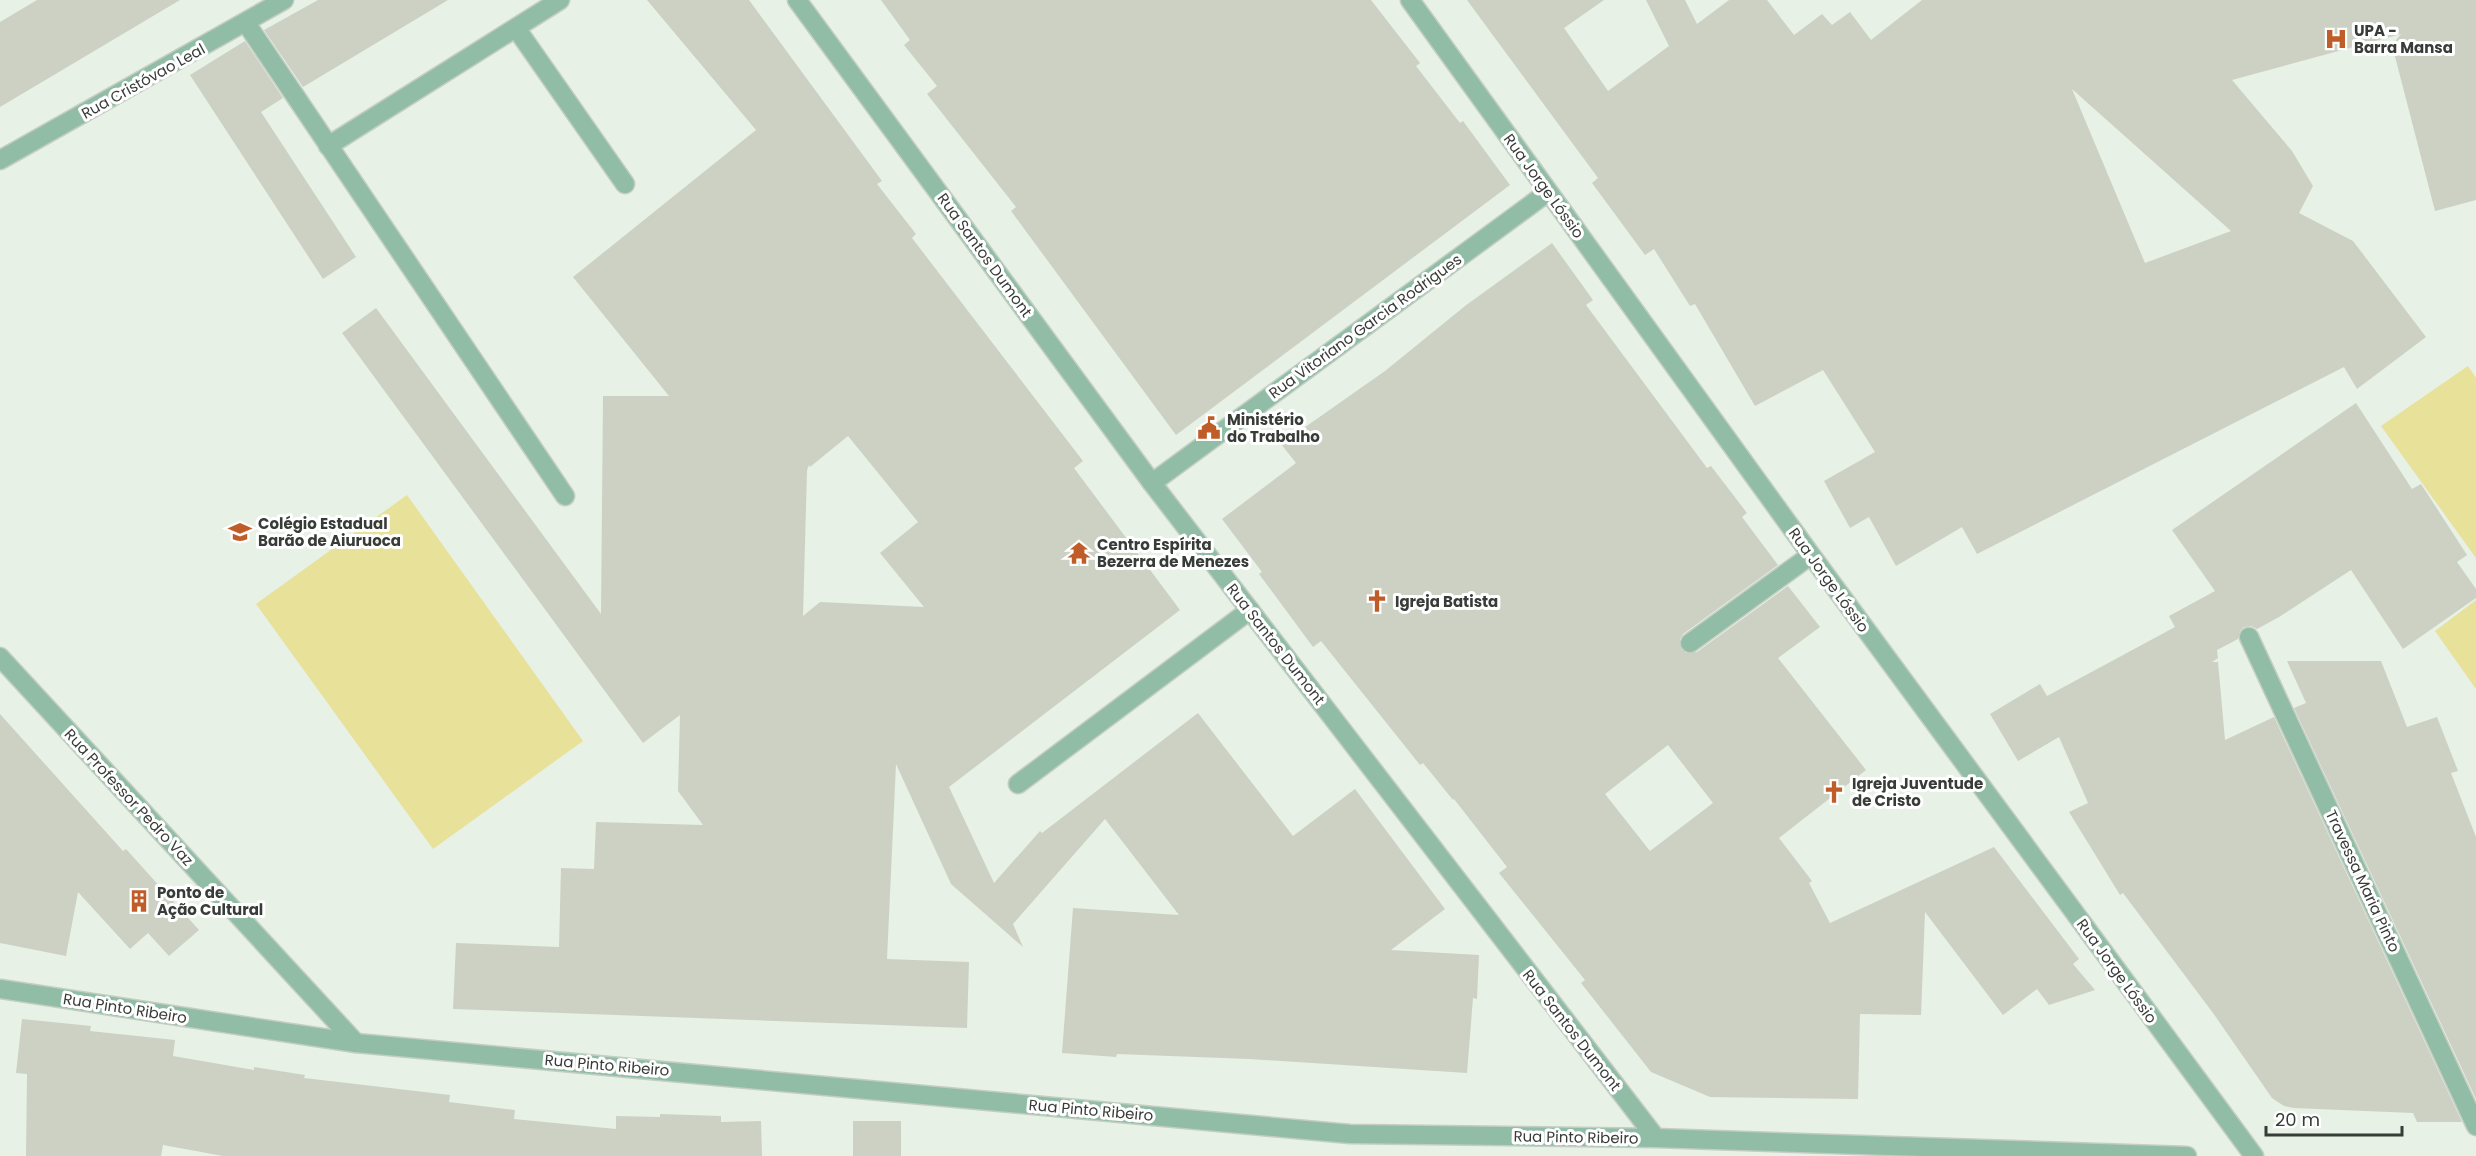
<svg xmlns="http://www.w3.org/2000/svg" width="2476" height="1156" font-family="Poppins,sans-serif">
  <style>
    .green { fill: #e7e199 }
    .building { fill: #ccd1c4; fill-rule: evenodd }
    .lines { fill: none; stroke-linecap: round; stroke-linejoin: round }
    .service-casing { stroke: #c4cdc3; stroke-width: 21 }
    .minor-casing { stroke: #c4cdc3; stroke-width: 21 }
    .tertiary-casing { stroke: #c4cdc3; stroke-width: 21 }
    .service { stroke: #91bda6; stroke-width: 18 }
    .minor { stroke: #91bda6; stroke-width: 18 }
    .tertiary { stroke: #91bda6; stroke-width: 18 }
    .labels { text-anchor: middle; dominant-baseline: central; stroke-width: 6; stroke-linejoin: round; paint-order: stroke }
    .poi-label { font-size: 15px; font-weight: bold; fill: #383c38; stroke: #fff; text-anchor: start }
    .street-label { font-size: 15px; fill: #383c38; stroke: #fff }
  </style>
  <rect width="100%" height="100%" fill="#e7f1e6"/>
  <path class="green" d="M 2468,366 L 2476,378 L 2476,558 L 2381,426 Z
    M 407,495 L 583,741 L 433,849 L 256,604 Z
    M 2476,600 L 2476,689 L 2435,631 Z"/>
  <path class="building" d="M 37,0 L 180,0 L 0,107 L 0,22 Z
    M 318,0 L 448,0 L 303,87 L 264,30 Z
    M 647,0 L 749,0 L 882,181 L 877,184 L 916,234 L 912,238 L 1083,461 L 1074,468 L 1180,610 L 949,787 L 994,883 L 1040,831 L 1042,833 L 1198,713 L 1293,836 L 1355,789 L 1445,909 L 1391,950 L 1479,955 L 1477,999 L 1473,998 L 1467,1073 L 1249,1059 L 1117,1054 L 1116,1057 L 1062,1053 L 1073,908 L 1179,915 L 1105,819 L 1013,924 L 1023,947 L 951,884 L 896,764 L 887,959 L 969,962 L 967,1028 L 453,1009 L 456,943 L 559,947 L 561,868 L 594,869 L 596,822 L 703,825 L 678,791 L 680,715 L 643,743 L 342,333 L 376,308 L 601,614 L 603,396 L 669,396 L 573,277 L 756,130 ZM 848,436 L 918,522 L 880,553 L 924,607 L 820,602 L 803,616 L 807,470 L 809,465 L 810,467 Z
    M 881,0 L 1371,0 L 1420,63 L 1416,66 L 1460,123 L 1463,121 L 1510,185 L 1176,435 L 1011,211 L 1016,207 L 927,94 L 937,86 L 904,45 L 910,40 Z
    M 1467,0 L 1604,0 L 1564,28 L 1608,91 L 1669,46 L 1646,0 L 1685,0 L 1697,24 L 1729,0 L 1767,0 L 1794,35 L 1822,14 L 1832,25 L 1850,12 L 1871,40 L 1922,0 L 2476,0 L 2476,200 L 2435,211 L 2392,45 L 2401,34 L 2232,80 L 2292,151 L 2313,186 L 2299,213 L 2353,241 L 2426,337 L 2357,389 L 2344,367 L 1977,554 L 1962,527 L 1896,566 L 1869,517 L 1850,528 L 1824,481 L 1875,452 L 1823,370 L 1755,406 L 1695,304 L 1690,306 L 1654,249 L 1645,255 L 1592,183 L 1598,178 ZM 2072,89 L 2231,231 L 2145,263 Z
    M 245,41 L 283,98 L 261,112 L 356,257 L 323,279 L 190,75 Z
    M 1552,243 L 1593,300 L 1586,305 L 1707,468 L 1711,466 L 1747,513 L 1742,517 L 1778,565 L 1683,634 L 1680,639 L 1681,649 L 1686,653 L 1697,652 L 1788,586 L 1820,627 L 1778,658 L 1866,770 L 1779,838 L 1812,881 L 1809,883 L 1830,923 L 1994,847 L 2079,959 L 2073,964 L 2095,990 L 2049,1005 L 2037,989 L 2003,1015 L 1925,912 L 1921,1015 L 1860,1014 L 1858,1099 L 1710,1097 L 1651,1072 L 1581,983 L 1585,980 L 1499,873 L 1507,867 L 1454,799 L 1453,800 L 1423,763 L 1420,765 L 1321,641 L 1313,647 L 1259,574 L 1262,572 L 1222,519 L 1296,463 L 1281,444 L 1385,371 L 1465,306 ZM 1668,745 L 1713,803 L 1650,851 L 1605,794 Z
    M 2356,403 L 2412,489 L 2421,484 L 2467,555 L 2457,562 L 2476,589 L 2476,598 L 2403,649 L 2351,570 L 2279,617 L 2257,629 L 2251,626 L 2244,627 L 2240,631 L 2238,639 L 2217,650 L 2218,658 L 2212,662 L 2218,662 L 2225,740 L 2274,717 L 2462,1122 L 2417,1122 L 2413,1113 L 2294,1108 L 2284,1106 L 2272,1098 L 2213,1013 L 2123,893 L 2120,895 L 2069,812 L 2088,803 L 2059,737 L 2018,761 L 1990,714 L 2040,684 L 2047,696 L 2175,627 L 2169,616 L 2215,591 L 2172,530 Z
    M 2287,661 L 2381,661 L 2407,727 L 2437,717 L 2458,771 L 2451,773 L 2476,837 L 2476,1099 L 2294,708 L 2306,703 Z
    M 0,714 L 123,851 L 126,849 L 199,930 L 169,956 L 148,933 L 130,949 L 78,892 L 66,956 L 0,943 Z
    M 22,1019 L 91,1026 L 90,1031 L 175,1040 L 173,1056 L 254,1070 L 254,1067 L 305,1075 L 304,1078 L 450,1095 L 449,1102 L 515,1110 L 514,1119 L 616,1129 L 616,1116 L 660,1117 L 660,1114 L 721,1116 L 721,1122 L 761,1121 L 762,1156 L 223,1156 L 163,1145 L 161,1156 L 26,1156 L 27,1074 L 16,1073 Z
    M 853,1121 L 901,1121 L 901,1156 L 853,1156 Z"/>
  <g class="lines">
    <g class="service-casing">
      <path id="service" d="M 246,23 L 565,496
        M 516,28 L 625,184
        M 328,146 L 560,0
        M 1018,784 L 1250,610"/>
    </g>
    <g class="minor-casing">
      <path id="minor" d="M 1410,0 L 1811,555 L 2254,1156
        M 1152,483 L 1548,192
        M 2249,637 L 2476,1126
        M 1690,643 L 1811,555
        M 0,657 L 356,1043"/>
    </g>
    <g class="tertiary-casing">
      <path id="tertiary" d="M 797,0 L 1152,483 L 1656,1138
        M 0,160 L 284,0
        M 0,989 L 356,1043 L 1350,1134 L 1656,1138 L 2187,1156"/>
    </g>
    <use href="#service" class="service"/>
    <use href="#minor" class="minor"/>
    <use href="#tertiary" class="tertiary"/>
  </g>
  <defs>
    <g id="hospital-bare" transform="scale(1.8)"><path d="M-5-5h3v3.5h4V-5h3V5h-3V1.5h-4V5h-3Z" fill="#c05c27" stroke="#fff" stroke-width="2.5" paint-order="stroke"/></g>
    <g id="civic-bare" transform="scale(1.8)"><path d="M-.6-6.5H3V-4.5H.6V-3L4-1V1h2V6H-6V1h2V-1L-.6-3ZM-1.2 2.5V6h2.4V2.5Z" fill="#c05c27" stroke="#fff" stroke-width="2.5" paint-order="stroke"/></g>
    <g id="school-bare" transform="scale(1.8)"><path d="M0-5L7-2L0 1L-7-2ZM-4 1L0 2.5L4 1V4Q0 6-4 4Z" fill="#c05c27" stroke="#fff" stroke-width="2.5" paint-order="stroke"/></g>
    <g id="temple-bare" transform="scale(1.8)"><path d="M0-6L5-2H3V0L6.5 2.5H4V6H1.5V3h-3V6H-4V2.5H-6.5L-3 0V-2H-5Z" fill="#c05c27" stroke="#fff" stroke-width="2.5" paint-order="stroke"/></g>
    <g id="church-bare" transform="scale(1.8)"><path d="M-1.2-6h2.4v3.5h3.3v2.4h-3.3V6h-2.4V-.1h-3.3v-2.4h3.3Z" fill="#c05c27" stroke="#fff" stroke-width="2.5" paint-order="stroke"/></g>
    <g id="building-bare" transform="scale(1.8)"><path d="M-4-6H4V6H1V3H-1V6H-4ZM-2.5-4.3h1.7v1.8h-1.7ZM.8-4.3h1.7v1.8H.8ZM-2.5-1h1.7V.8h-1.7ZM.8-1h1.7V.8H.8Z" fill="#c05c27" stroke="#fff" stroke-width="2.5" paint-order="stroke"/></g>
  </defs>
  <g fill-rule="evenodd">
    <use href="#hospital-bare" x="2336" y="39"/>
    <use href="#civic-bare" x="1209" y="428"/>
    <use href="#school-bare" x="240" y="532"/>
    <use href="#temple-bare" x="1079" y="553"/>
    <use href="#church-bare" x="1377" y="601"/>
    <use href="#church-bare" x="1834" y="792"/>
    <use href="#building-bare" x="139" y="901"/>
  </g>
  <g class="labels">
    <g class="poi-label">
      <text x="2354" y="30">UPA -<tspan x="2354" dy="17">Barra Mansa</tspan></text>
      <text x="1227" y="419">Ministério<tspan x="1227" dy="17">do Trabalho</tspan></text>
      <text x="258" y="523">Colégio Estadual<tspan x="258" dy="17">Barão de Aiuruoca</tspan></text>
      <text x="1097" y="544">Centro Espírita<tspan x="1097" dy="17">Bezerra de Menezes</tspan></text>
      <text x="1395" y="601">Igreja Batista</text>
      <text x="1852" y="783">Igreja Juventude<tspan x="1852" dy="17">de Cristo</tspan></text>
      <text x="157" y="892">Ponto de<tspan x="157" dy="17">Ação Cultural</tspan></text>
    </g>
    <g class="street-label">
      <text transform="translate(143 81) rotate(-29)">Rua Cristóvao Leal</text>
      <text transform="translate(1544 186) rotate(54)">Rua Jorge Lóssio</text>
      <text transform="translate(985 255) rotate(54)">Rua Santos Dumont</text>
      <text transform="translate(1365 326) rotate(-36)">Rua Vitoriano Garcia Rodrigues</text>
      <text transform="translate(1829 580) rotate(54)">Rua Jorge Lóssio</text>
      <text transform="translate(1276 644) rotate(52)">Rua Santos Dumont</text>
      <text transform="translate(129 797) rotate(47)">Rua Professor Pedro Vaz</text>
      <text transform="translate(2363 881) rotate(65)">Travessa Maria Pinto</text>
      <text transform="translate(2117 971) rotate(54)">Rua Jorge Lóssio</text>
      <text transform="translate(125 1008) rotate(9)">Rua Pinto Ribeiro</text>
      <text transform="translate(1572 1030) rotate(52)">Rua Santos Dumont</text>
      <text transform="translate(607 1065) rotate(5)">Rua Pinto Ribeiro</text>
      <text transform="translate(1091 1110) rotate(5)">Rua Pinto Ribeiro</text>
      <text transform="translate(1576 1137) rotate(1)">Rua Pinto Ribeiro</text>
    </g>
  </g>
  <path d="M2266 1126v9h136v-9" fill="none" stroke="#383c38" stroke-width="3"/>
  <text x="2275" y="1126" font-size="18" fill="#383c38" stroke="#ffffff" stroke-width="4.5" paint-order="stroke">20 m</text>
</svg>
